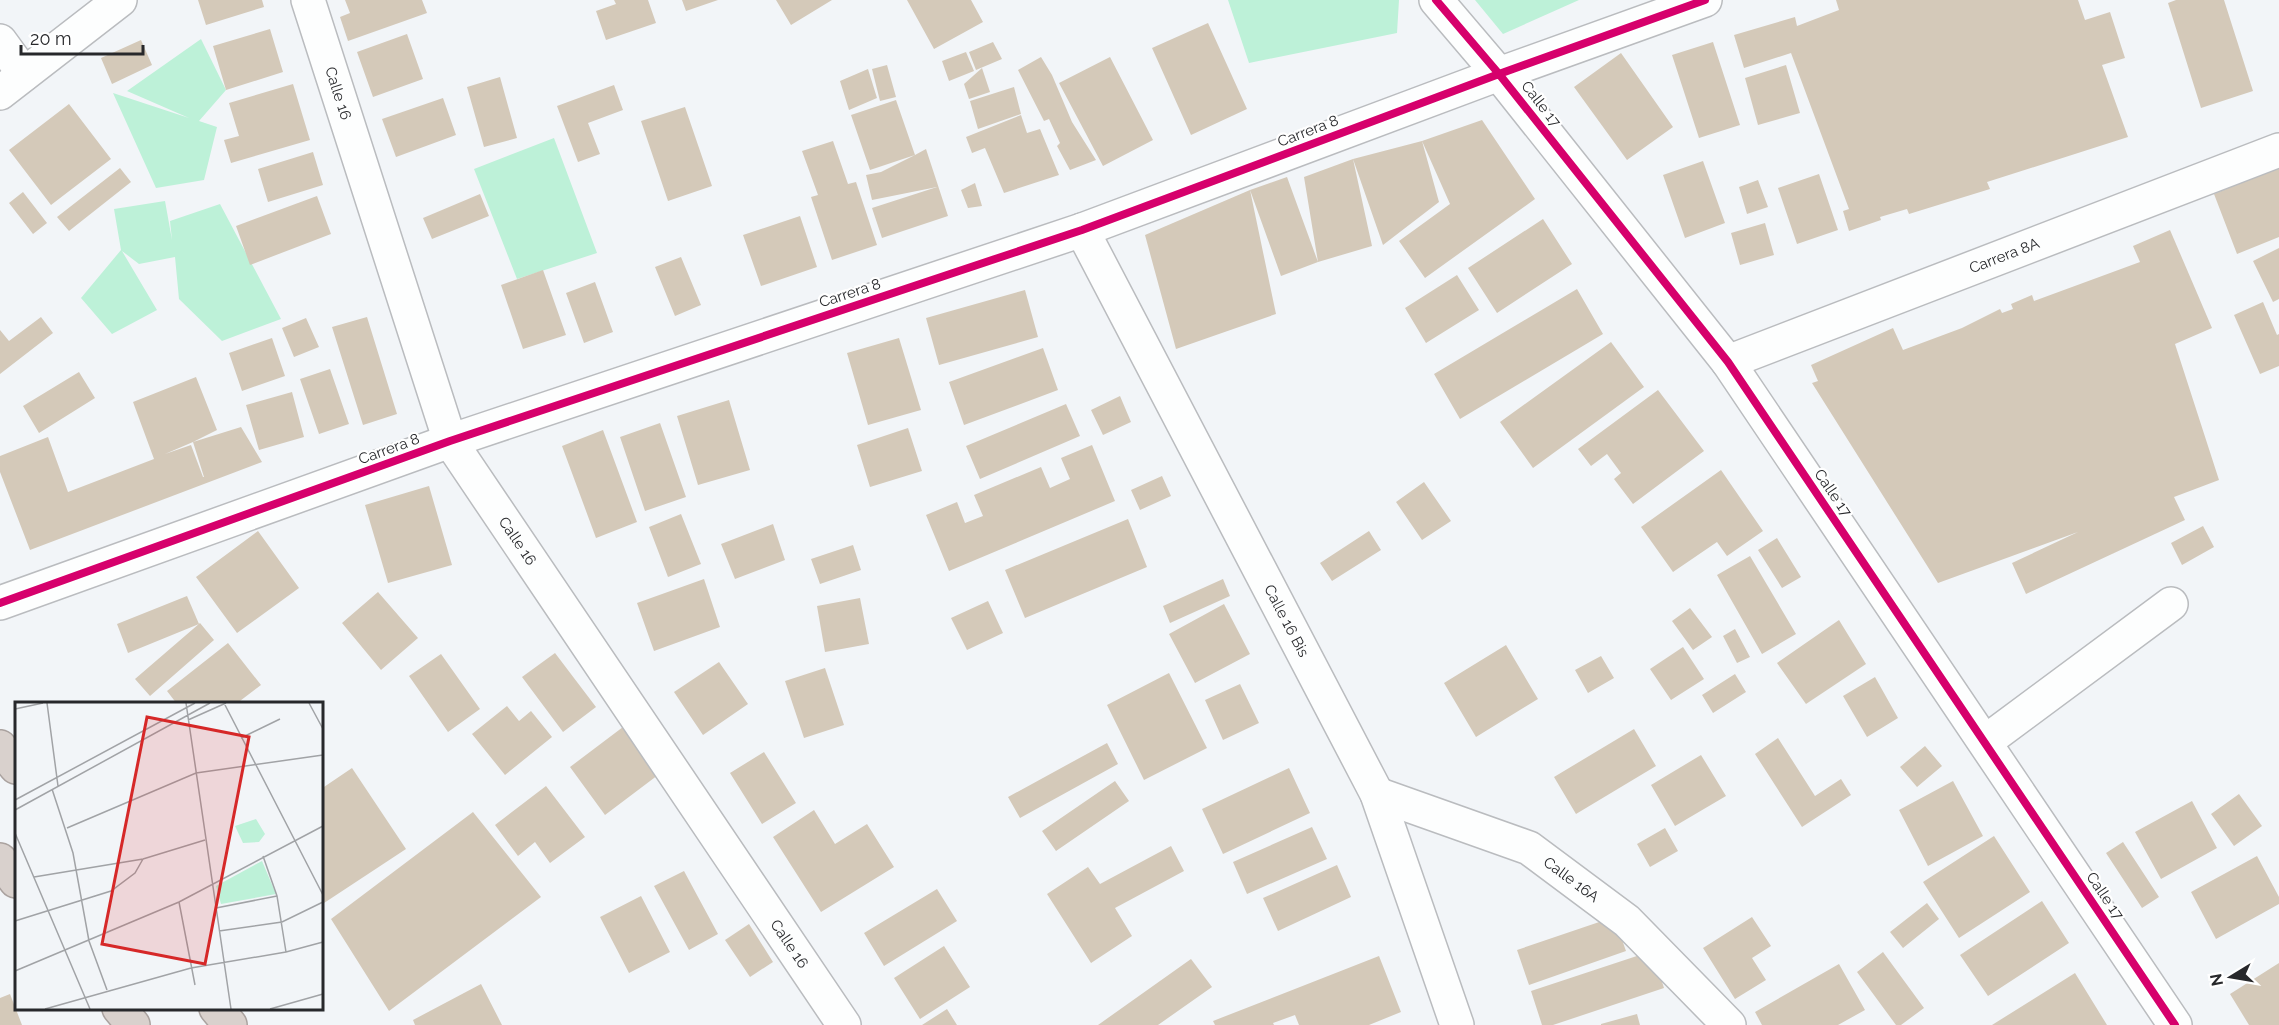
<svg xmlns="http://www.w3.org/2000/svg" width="2279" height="1025" font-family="Raleway,sans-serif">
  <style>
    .green { fill: #bdf1d8 }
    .building { fill: #d4c9b9; fill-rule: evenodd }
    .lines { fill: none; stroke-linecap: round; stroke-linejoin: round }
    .minor-casing { stroke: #babcbf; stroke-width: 36 }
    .highway-casing { stroke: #aaa29f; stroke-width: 36 }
    .minor { stroke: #fdfefe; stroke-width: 33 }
    .highway { stroke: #d9d1cd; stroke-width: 33 }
    .cycleway-casing { stroke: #fff; stroke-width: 11 }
    .cycleway { stroke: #d6006c; stroke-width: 8 }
    .labels { text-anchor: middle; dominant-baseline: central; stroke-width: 4.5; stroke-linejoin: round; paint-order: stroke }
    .street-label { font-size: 15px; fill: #27282b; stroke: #fff }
    .inset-road { fill: none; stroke: #a1a3a6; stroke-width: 1.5 }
    .view { fill: #d62828; fill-opacity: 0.15; stroke: #d62828; stroke-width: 3 }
    .inset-edge { fill: none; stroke: #27282b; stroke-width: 3 }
  </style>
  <rect width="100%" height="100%" fill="#f2f5f8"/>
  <path class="green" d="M 1228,0 L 1399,0 L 1397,33 L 1249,63 Z
    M 1475,0 L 1579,0 L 1503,34 Z
    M 201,39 L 226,90 L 199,121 L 217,127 L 204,180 L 156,188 L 113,93 L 189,118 L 127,91 Z
    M 554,138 L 597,253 L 517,279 L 474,169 Z
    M 165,201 L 172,240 L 170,221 L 220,204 L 281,319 L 222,341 L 179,299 L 175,257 L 139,264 L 122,251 L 157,310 L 112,334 L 81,298 L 121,250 L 114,209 Z"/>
  <path class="building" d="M 198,0 L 262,0 L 264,7 L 206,25 Z
    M 345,0 L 422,0 L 427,13 L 348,41 L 340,17 L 350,13 Z
    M 614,0 L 648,0 L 656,23 L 606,40 L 596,11 L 616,4 Z
    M 682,0 L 718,0 L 686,11 Z
    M 776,0 L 832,0 L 791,25 Z
    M 907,0 L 971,0 L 983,22 L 934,49 Z
    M 1836,0 L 2078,0 L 2085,20 L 2110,12 L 2125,58 L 2102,65 L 2128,137 L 1987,182 L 1990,189 L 1909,214 L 1907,209 L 1880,217 L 1881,220 L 1849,231 L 1843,211 L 1849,209 L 1791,53 L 1744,68 L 1734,35 L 1795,17 L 1797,26 L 1839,10 Z
    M 2176,0 L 2224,0 L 2253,91 L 2201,108 L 2168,3 Z
    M 1208,23 L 1247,109 L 1191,135 L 1152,48 Z
    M 270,29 L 283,72 L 226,90 L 213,46 Z
    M 407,34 L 423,79 L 373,97 L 357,52 Z
    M 141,40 L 152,65 L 112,84 L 101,58 Z
    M 993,42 L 1002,59 L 976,70 L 969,52 Z
    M 1713,42 L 1740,125 L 1699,138 L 1672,55 Z
    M 966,52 L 974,71 L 949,81 L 942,61 Z
    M 1621,53 L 1673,127 L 1627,160 L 1574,87 Z
    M 1041,57 L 1052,75 L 1072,122 L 1096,160 L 1070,170 L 1057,146 L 1060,143 L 1049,119 L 1044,121 L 1018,70 Z
    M 1110,57 L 1153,140 L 1103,166 L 1059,83 Z
    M 887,65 L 896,97 L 880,101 L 872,69 Z
    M 1786,65 L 1800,113 L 1758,125 L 1745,78 Z
    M 982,68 L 990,92 L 969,99 L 964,84 Z
    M 868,69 L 877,98 L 849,110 L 840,81 Z
    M 500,77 L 517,138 L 484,147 L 467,87 Z
    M 293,84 L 310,140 L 231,163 L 224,140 L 239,136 L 229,103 Z
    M 614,85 L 623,110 L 588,123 L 600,154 L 578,162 L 557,106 Z
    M 1014,87 L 1021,114 L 978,129 L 970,101 Z
    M 443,98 L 456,135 L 396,157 L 382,119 Z
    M 896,100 L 915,155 L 926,149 L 948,216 L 882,238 L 872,208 L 937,187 L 872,200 L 866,175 L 881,172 L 915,155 L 870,170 L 851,115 Z
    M 69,104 L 111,159 L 51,205 L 9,150 Z
    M 685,107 L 712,186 L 668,201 L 641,121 Z
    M 1021,115 L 1027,133 L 1040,129 L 1059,175 L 1004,193 L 985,148 L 972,153 L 966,137 Z
    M 1482,120 L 1535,199 L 1425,278 L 1399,241 L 1450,204 L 1422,141 Z
    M 833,141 L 848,184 L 856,182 L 877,245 L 832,260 L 811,197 L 818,195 L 802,151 Z
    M 1422,141 L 1439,202 L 1383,245 L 1353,159 L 1372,246 L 1318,262 L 1281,276 L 1250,190 L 1287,177 L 1318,262 L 1304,177 L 1353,159 Z
    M 313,152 L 323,185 L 268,202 L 258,169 Z
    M 1703,161 L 1725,223 L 1685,238 L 1663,175 Z
    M 2279,167 L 2279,237 L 2237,254 L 2214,194 Z
    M 120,168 L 131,182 L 69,231 L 57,217 Z
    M 1819,174 L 1838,230 L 1797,244 L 1778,188 Z
    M 1758,180 L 1768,207 L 1747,214 L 1739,187 Z
    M 975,183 L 982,206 L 968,208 L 961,190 Z
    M 1250,190 L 1276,314 L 1176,349 L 1145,235 Z
    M 23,192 L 47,223 L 33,234 L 9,203 Z
    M 480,194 L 489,216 L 432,239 L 423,218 Z
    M 317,196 L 331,234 L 250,265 L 236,226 Z
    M 800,216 L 817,267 L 761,286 L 743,235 Z
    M 1543,219 L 1572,264 L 1497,313 L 1468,268 Z
    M 1765,223 L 1774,255 L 1740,265 L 1731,233 Z
    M 2170,230 L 2212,328 L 2175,344 L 2219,480 L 2174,497 L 2185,520 L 2026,594 L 2012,563 L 2078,532 L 1938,583 L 1812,383 L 1818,381 L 1811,365 L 1893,328 L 1903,350 L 1962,328 L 2000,309 L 2002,313 L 2013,309 L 2011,304 L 2032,295 L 2034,301 L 2140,262 L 2133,246 Z
    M 2279,248 L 2279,299 L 2273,302 L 2253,261 Z
    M 681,257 L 701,305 L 675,316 L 655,267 Z
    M 543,270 L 566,335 L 523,349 L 501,285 Z
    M 1457,275 L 1479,310 L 1426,343 L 1405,308 Z
    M 595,282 L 613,332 L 584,343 L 566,293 Z
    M 1577,289 L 1603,334 L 1460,419 L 1434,374 Z
    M 1025,290 L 1038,337 L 939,365 L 926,318 Z
    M 2263,302 L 2277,335 L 2279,334 L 2279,366 L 2260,374 L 2234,315 Z
    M 41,317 L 53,333 L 0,374 L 0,330 L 9,341 Z
    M 367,317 L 397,414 L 363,425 L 332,327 Z
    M 306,318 L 319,347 L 294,357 L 282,328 Z
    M 272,338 L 285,376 L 242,391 L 229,353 Z
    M 899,338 L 921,410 L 868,425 L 847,353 Z
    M 1611,342 L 1644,387 L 1533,468 L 1500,422 Z
    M 1043,348 L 1058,390 L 964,425 L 949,382 Z
    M 330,369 L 349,424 L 319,434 L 300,379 Z
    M 79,372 L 95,398 L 39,433 L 23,406 Z
    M 196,377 L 217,430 L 193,442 L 241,427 L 262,462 L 30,550 L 0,472 L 0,456 L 48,437 L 68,492 L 154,459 L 133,402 ZM 193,442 L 204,477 L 203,477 L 191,445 L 165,454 Z
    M 1658,390 L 1704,451 L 1633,504 L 1614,479 L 1621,473 L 1607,454 L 1591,466 L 1578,449 Z
    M 292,392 L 304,437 L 259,450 L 246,405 Z
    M 1120,396 L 1131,422 L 1103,435 L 1091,410 Z
    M 729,400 L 750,470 L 698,485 L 677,416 Z
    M 1066,404 L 1080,436 L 980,479 L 966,446 Z
    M 660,423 L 686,497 L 645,511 L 620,437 Z
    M 908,428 L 922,471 L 870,487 L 857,445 Z
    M 603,430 L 637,522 L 596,538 L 562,446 Z
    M 1092,445 L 1115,501 L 949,571 L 926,515 L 957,502 L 965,523 L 983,516 L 974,495 L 1041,467 L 1050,488 L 1070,479 L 1061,458 Z
    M 1721,470 L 1763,531 L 1727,556 L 1717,542 L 1673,572 L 1641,527 Z
    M 1162,476 L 1171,496 L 1140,510 L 1131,490 Z
    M 1424,482 L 1451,521 L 1422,540 L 1396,502 Z
    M 429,486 L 452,565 L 388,583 L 365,505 Z
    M 681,514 L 701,564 L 668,577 L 649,527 Z
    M 1128,519 L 1147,567 L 1025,618 L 1005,570 Z
    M 773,524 L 785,560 L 735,579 L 721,544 Z
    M 2203,526 L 2214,547 L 2182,565 L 2171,543 Z
    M 258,531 L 299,588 L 237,633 L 196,577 Z
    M 1369,531 L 1381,550 L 1332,581 L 1320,563 Z
    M 1777,538 L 1801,577 L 1782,588 L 1758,550 Z
    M 853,545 L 861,570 L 820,584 L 811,559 Z
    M 1750,556 L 1796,634 L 1762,654 L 1717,575 Z
    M 704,579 L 720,627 L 654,651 L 637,603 Z
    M 1223,579 L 1230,596 L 1170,623 L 1163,606 Z
    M 378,592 L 418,638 L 381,670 L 342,623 Z
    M 187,596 L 199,624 L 128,653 L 117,624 Z
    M 860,598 L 869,644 L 825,652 L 817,606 Z
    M 988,601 L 1003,633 L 967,650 L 951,618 Z
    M 1224,604 L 1250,654 L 1195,683 L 1169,634 Z
    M 1690,608 L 1712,637 L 1693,650 L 1672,621 Z
    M 1839,620 L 1866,664 L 1806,704 L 1777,663 Z
    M 200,623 L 214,640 L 150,696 L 135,679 Z
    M 1735,629 L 1750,657 L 1737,663 L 1723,636 Z
    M 228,643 L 261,685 L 236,704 L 177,704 L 167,691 Z
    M 1506,645 L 1538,699 L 1476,737 L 1444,683 Z
    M 1683,647 L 1704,679 L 1671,700 L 1650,669 Z
    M 555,653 L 596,707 L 563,732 L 522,677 Z
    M 441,654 L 480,709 L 448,732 L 409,676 Z
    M 1601,656 L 1614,678 L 1588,693 L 1575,670 Z
    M 719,662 L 748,704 L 703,735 L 674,692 Z
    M 825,668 L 844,725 L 804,738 L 785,681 Z
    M 1169,673 L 1207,748 L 1144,780 L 1107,705 Z
    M 1735,674 L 1746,692 L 1713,713 L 1702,695 Z
    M 1875,677 L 1898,718 L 1867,737 L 1843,696 Z
    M 1240,684 L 1259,723 L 1223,740 L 1205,700 Z
    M 507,706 L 519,721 L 531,711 L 552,737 L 505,775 L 472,734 Z
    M 623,727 L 658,775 L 605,815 L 570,767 Z
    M 1634,729 L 1656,766 L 1576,814 L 1554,777 Z
    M 1778,738 L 1815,796 L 1841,779 L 1851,795 L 1802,827 L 1755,754 Z
    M 1107,743 L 1118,764 L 1020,818 L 1008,797 Z
    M 1925,746 L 1942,766 L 1917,787 L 1900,767 Z
    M 764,752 L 796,803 L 762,824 L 730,773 Z
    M 1701,755 L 1726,796 L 1675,826 L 1651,785 Z
    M 352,768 L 406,849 L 321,905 L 321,789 Z
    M 1289,768 L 1310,813 L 1223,854 L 1202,809 Z
    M 1115,781 L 1129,801 L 1056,851 L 1042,831 Z
    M 1953,781 L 1983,836 L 1928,866 L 1899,810 Z
    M 546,786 L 585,837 L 550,863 L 535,842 L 518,856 L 495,825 Z
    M 2239,794 L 2262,826 L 2234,846 L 2211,814 Z
    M 2192,801 L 2217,848 L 2161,879 L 2135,832 Z
    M 814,810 L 835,844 L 867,824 L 894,867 L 821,912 L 773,837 Z
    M 473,812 L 541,897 L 389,1011 L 331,919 Z
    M 1312,827 L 1327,859 L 1247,894 L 1233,862 Z
    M 1665,828 L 1678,851 L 1650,867 L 1637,844 Z
    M 1994,836 L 2030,892 L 1959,938 L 1923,882 Z
    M 2123,842 L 2159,897 L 2142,908 L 2106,853 Z
    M 1171,846 L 1184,871 L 1115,908 L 1132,936 L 1091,963 L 1047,894 L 1088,867 L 1100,884 Z
    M 2257,856 L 2279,897 L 2279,904 L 2216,939 L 2191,892 Z
    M 1337,865 L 1351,897 L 1278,931 L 1263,898 Z
    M 684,871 L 718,934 L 689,950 L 654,886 Z
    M 937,889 L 957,921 L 884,966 L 864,933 Z
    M 641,896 L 670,952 L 629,973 L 600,917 Z
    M 2042,901 L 2069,943 L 1988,996 L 1960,955 Z
    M 1927,903 L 1939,919 L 1903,948 L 1890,932 Z
    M 1614,917 L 1626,951 L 1529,985 L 1517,950 Z
    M 1752,917 L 1771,946 L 1752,958 L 1766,980 L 1735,999 L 1703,948 Z
    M 749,924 L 773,962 L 750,977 L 725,940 Z
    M 944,946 L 970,987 L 920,1019 L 894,978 Z
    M 1652,951 L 1664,988 L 1553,1025 L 1542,1025 L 1531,991 Z
    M 1883,952 L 1924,1008 L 1901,1025 L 1896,1025 L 1857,972 Z
    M 1379,956 L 1401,1012 L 1369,1025 L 1299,1025 L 1295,1015 L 1273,1023 L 1274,1025 L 1215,1025 L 1213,1021 Z
    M 1191,959 L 1212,987 L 1158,1025 L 1098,1025 Z
    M 2279,963 L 2279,1025 L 2249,1025 L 2230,994 Z
    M 1839,964 L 1865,1010 L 1838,1025 L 1762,1025 L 1755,1012 Z
    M 2075,973 L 2107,1025 L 1992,1025 Z
    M 481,984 L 502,1025 L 415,1025 L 413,1020 Z
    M 10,994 L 22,1025 L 0,1025 L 0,998 Z
    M 947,1009 L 957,1025 L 922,1025 Z
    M 1637,1014 L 1640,1025 L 1601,1025 L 1601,1024 Z"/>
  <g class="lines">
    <g class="minor-casing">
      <g id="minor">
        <path id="s1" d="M 308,0 L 450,441 L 844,1025"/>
        <path d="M 1436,0 L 1499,74 L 1728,362 L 2175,1025"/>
        <path d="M 0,41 L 24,74"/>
        <path d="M 0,93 L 120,0"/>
        <path id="s2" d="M 1082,230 L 1377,794 L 1457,1025"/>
        <path id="s3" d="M 1728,362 L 2279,150"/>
        <path d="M 0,603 L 450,441 L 1082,230 L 1499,74 L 1705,0"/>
        <path d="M 1985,742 L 2171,604"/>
        <path id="s4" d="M 1377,794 L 1529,848 L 1627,921 L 1729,1025"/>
      </g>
    </g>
    <g class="highway-casing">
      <path id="highway" d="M 0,747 L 16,767
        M 0,860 L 16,881
        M 119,1008 L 133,1025
        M 216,1008 L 230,1025"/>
    </g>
    <use href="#minor" class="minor"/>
    <use href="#highway" class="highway"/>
    <g class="cycleway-casing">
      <path id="cycleway" d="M 1436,0 L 1499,74 L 1728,362 L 2175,1025
        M 0,603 L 450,441 L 1082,230 L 1499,74 L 1705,0"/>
    </g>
    <use href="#cycleway" class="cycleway"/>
  </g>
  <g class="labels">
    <g class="street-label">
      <text stroke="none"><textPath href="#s1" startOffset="98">Calle 16</textPath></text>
      <text transform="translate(1541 104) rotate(52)">Calle 17</text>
      <text transform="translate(1308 131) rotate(-21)">Carrera 8</text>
      <text stroke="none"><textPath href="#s3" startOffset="296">Carrera 8A</textPath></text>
      <text transform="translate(850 293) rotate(-18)">Carrera 8</text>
      <text transform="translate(389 449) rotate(-20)">Carrera 8</text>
      <text transform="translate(1833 493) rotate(56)">Calle 17</text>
      <text stroke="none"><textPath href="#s1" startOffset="584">Calle 16</textPath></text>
      <text stroke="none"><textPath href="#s2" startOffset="441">Calle 16 Bis</textPath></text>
      <text stroke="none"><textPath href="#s4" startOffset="214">Calle 16A</textPath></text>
      <text transform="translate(2105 896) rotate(56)">Calle 17</text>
      <text stroke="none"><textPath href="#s1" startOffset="1070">Calle 16</textPath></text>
    </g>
  </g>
  <g transform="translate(15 702)">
    <rect width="308" height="308" fill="#f2f5f8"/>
    <path d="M 241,117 L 250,132 L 244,140 L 228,141 L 220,124 ZM 247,159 L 261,192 L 206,202 L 201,184 Z" fill="#bdf1d8"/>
    <path class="inset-road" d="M 32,1 L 43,84M 171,1 L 216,307M 209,1 L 308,193M 294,1 L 308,27M 0,7 L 28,1M 173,18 L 211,1M 226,36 L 265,17M 37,87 L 58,151 L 74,239 L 92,288M 0,98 L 180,1M 0,108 L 195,1M 52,126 L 181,71 L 308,53M 0,131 L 75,307M 248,154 L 262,194 L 271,250M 19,175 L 128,157 L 190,138M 164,200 L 180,283M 201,206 L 262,194M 0,219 L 96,189 L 120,171 L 128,157M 204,229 L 267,220 L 308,200M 0,269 L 164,200 L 308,124M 30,307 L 176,266 L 271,250 L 308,240M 255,307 L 308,292"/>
    <path class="view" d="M 132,15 L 234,35 L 190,262 L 87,242 Z"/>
    <rect width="308" height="308" class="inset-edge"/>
  </g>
  <g transform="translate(2231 977) rotate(259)" stroke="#ffffff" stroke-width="4.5" paint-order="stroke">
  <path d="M0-4.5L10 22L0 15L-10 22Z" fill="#27282b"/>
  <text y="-9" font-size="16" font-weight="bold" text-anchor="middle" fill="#27282b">N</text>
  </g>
  <path d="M21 45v9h122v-9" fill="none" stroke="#27282b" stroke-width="3"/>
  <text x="30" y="45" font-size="18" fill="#27282b" stroke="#ffffff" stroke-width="4.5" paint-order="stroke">20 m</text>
</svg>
